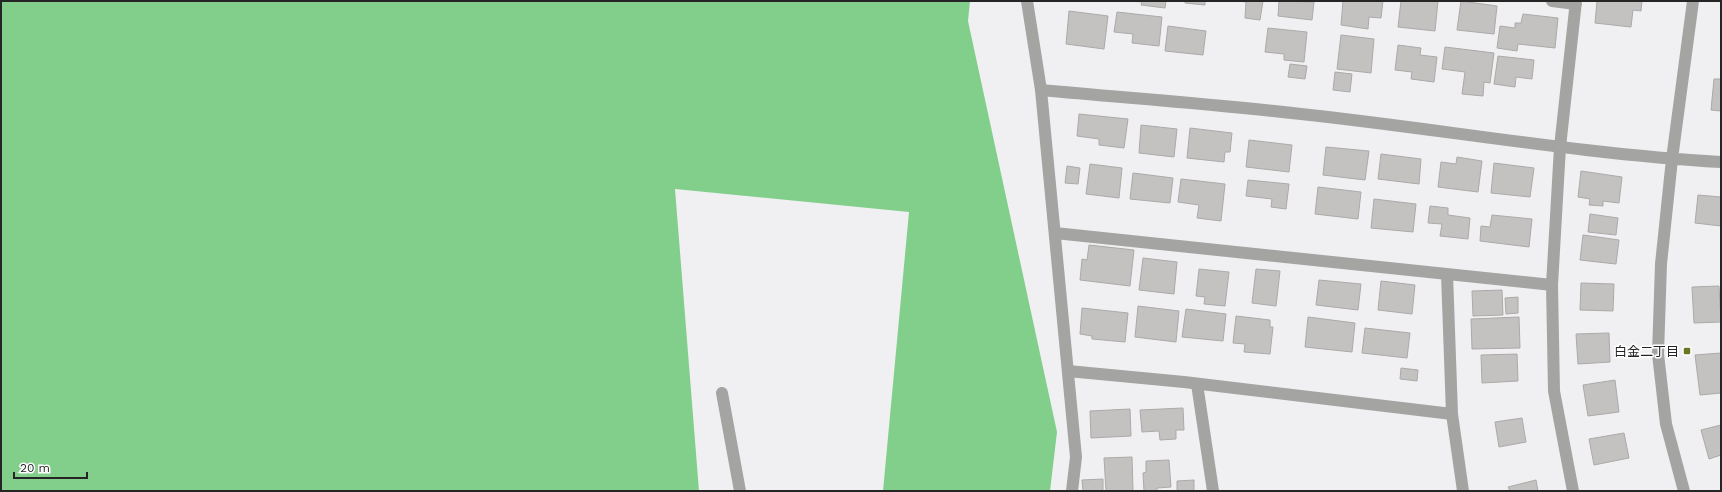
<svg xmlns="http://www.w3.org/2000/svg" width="1722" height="492" font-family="'Work Sans','Noto Sans JP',sans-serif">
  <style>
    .forest { fill: #81cf8b }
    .building { fill: #c3c2c1; stroke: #acaaa9 }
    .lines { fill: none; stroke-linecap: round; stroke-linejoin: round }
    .minor { stroke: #a4a4a3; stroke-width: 12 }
    .poi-dot { fill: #6b7723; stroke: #fff; stroke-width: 1.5 }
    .labels { text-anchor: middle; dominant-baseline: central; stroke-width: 3; stroke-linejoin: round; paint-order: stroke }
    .poi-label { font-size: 13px; fill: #252526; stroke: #fff; text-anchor: end }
  </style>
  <rect width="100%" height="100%" fill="#f0f0f2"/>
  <path class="forest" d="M 1,1 L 970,1 L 968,21 L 1057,432 L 1050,491 L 883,491 L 909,212 L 675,189 L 699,491 L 1,491 Z"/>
  <path class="building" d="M 1130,1 L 1166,1 L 1165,8 L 1141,5 L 1142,2 Z
    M 1185,1 L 1205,1 L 1205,5 L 1185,3 Z
    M 1239,1 L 1263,1 L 1260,20 L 1245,18 L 1246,2 Z
    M 1279,1 L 1314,2 L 1312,20 L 1278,16 Z
    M 1343,1 L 1383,1 L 1381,18 L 1369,17 L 1368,29 L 1341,25 Z
    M 1401,1 L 1438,1 L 1435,31 L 1398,27 Z
    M 1461,1 L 1497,6 L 1494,34 L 1457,30 Z
    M 1597,1 L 1642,1 L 1641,11 L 1633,10 L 1631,27 L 1595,23 Z
    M 1069,11 L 1108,16 L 1104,49 L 1066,44 Z
    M 1117,12 L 1162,17 L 1159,46 L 1132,43 L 1133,34 L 1114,32 Z
    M 1523,14 L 1558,18 L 1555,48 L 1518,44 L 1517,51 L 1497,48 L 1500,26 L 1515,28 L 1515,23 L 1521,23 Z
    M 1168,26 L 1206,31 L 1203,55 L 1165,51 Z
    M 1268,28 L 1307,32 L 1304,62 L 1284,60 L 1284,54 L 1265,52 Z
    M 1341,35 L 1374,39 L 1371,73 L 1337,69 Z
    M 1398,45 L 1421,48 L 1420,55 L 1437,57 L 1434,82 L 1411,79 L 1412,72 L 1395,70 Z
    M 1445,47 L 1494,53 L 1490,83 L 1484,82 L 1483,96 L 1462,94 L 1465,72 L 1442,69 Z
    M 1498,56 L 1534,60 L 1532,79 L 1516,77 L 1515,87 L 1494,84 Z
    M 1290,64 L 1307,66 L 1305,79 L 1288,77 Z
    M 1335,72 L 1352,74 L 1350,92 L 1333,90 Z
    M 1714,79 L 1721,79 L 1721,111 L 1711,110 Z
    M 1079,114 L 1128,119 L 1124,148 L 1099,145 L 1099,139 L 1077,136 Z
    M 1141,125 L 1177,129 L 1174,157 L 1139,153 Z
    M 1190,128 L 1232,133 L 1230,152 L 1225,152 L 1224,162 L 1187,158 Z
    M 1249,140 L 1292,145 L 1289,172 L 1246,167 Z
    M 1326,147 L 1369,151 L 1365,180 L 1323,175 Z
    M 1381,154 L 1421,159 L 1419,184 L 1378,179 Z
    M 1457,157 L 1482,161 L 1478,192 L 1438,187 L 1441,162 L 1456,164 Z
    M 1494,163 L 1534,168 L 1530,197 L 1491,193 Z
    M 1090,164 L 1122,168 L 1119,198 L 1086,194 Z
    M 1067,166 L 1080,168 L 1078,184 L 1065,183 Z
    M 1581,171 L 1622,177 L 1619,203 L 1603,201 L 1603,206 L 1589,205 L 1590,199 L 1578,197 Z
    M 1133,173 L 1173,178 L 1170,203 L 1130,199 Z
    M 1181,179 L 1225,184 L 1221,221 L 1197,218 L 1199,205 L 1178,202 Z
    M 1248,180 L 1289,184 L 1286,209 L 1271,207 L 1272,199 L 1246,196 Z
    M 1318,187 L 1361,192 L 1358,219 L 1315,214 Z
    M 1698,195 L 1721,197 L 1721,226 L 1695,223 Z
    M 1374,199 L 1416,204 L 1413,232 L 1371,228 Z
    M 1430,206 L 1448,208 L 1448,215 L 1470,218 L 1468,239 L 1440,236 L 1442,224 L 1428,223 Z
    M 1590,214 L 1618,218 L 1616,235 L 1588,232 Z
    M 1492,215 L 1532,219 L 1529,247 L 1480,241 L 1481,226 L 1490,227 Z
    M 1583,235 L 1619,240 L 1616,264 L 1580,260 Z
    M 1089,245 L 1134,250 L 1130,286 L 1080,280 L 1082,259 L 1087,260 Z
    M 1143,258 L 1177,262 L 1174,294 L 1139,290 Z
    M 1199,269 L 1229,272 L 1225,306 L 1204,304 L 1205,297 L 1196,296 Z
    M 1256,269 L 1280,271 L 1276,306 L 1252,303 Z
    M 1319,280 L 1361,284 L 1358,310 L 1316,305 Z
    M 1381,281 L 1415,285 L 1412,314 L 1378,310 Z
    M 1581,283 L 1614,284 L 1613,311 L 1580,310 Z
    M 1719,286 L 1721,322 L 1694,323 L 1692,287 Z
    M 1502,290 L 1503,315 L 1473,316 L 1472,291 Z
    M 1518,297 L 1518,313 L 1506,314 L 1505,298 Z
    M 1138,306 L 1179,311 L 1176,342 L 1135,337 Z
    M 1082,308 L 1128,313 L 1125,342 L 1092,339 L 1092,336 L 1080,334 Z
    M 1186,309 L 1226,314 L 1223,341 L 1182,337 Z
    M 1236,316 L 1270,320 L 1270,327 L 1273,327 L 1270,354 L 1244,352 L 1245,344 L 1233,343 Z
    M 1308,317 L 1355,323 L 1352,352 L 1305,347 Z
    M 1519,317 L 1520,348 L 1472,349 L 1471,319 Z
    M 1365,328 L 1410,333 L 1407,358 L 1362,353 Z
    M 1609,333 L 1610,362 L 1578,364 L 1576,334 Z
    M 1721,353 L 1721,393 L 1700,395 L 1695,355 Z
    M 1517,354 L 1518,381 L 1482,383 L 1481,355 Z
    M 1401,368 L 1418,370 L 1417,381 L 1400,379 Z
    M 1615,380 L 1619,412 L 1588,416 L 1583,385 Z
    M 1183,408 L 1184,430 L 1176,430 L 1176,439 L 1160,440 L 1159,431 L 1142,432 L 1140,410 Z
    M 1130,409 L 1131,436 L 1091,438 L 1090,411 Z
    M 1522,418 L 1526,442 L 1499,447 L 1495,422 Z
    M 1721,425 L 1721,455 L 1709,459 L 1701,430 Z
    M 1624,433 L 1629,458 L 1594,465 L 1589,439 Z
    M 1132,457 L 1133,491 L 1106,491 L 1104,458 Z
    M 1169,460 L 1171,487 L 1157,488 L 1157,491 L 1144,491 L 1143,473 L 1146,472 L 1146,461 Z
    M 1103,479 L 1103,491 L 1083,491 L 1082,480 Z
    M 1194,480 L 1194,491 L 1177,491 L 1177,481 Z
    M 1536,480 L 1538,491 L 1510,491 L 1508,487 Z"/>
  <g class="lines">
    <path class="minor" d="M 1027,1 L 1041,90 C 1127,98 1214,104 1301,114 C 1441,129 1580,154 1721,162
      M 1552,1 L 1576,4
      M 1041,90 L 1076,457 L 1072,491
      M 1055,233 L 1552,285
      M 1447,274 L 1452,414 L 1463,491
      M 1068,371 L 1184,382 L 1452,414
      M 1197,384 L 1213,491
      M 722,393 L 740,491
      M 1573,491 L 1554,391 L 1552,285 L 1560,147 L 1576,1
      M 1684,491 L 1666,424 L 1658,354 L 1661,264 L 1672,159 L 1693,1"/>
  </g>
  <rect class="poi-dot" x="1683" y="347" width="8" height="8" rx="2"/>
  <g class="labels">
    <g class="poi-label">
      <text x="1679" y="351">白金二丁目</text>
    </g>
  </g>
  <rect width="1722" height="492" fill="none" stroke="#252526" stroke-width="4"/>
  <path d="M14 472v6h73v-6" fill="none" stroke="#252526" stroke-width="2"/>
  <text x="20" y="472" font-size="12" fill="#252526" stroke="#ffffff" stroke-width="3" paint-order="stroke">20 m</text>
</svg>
